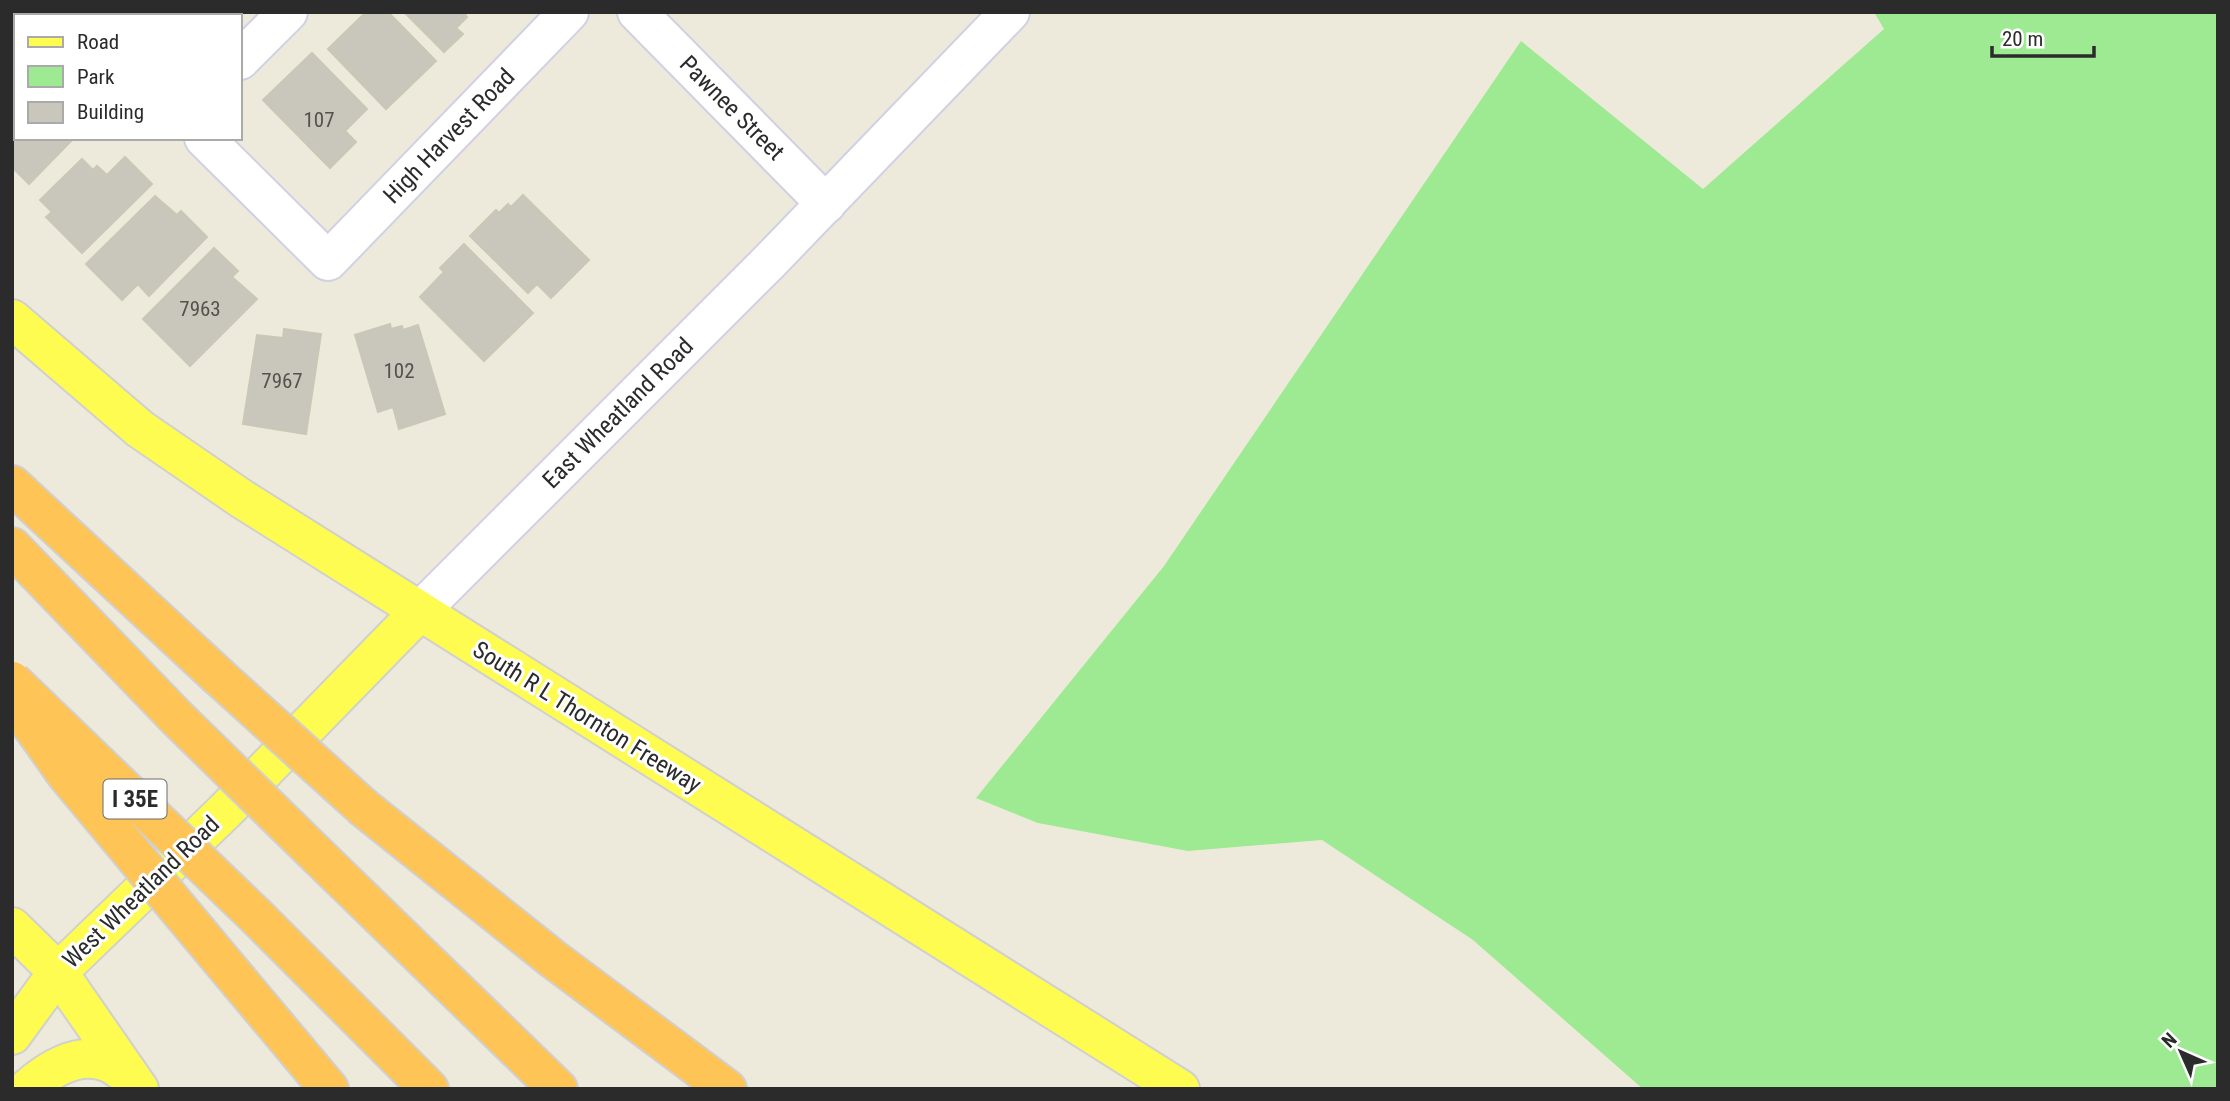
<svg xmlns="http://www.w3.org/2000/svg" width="2230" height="1101" font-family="'Roboto Condensed',sans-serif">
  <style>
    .green { fill: #9dea92 }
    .building { fill: #c9c7bb; stroke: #cac7b5; stroke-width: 2 }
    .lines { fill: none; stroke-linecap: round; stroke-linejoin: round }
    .minor-casing { stroke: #d1d0e5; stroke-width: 42 }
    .major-casing { stroke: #d0d0d0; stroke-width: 42 }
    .highway-casing { stroke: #d0d0d0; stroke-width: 42 }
    .minor { stroke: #fff; stroke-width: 38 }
    .major { stroke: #fefc50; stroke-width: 38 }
    .highway { stroke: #ffc456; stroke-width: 38 }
    .highway-bridge-casing { stroke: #d0d0d0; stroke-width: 42; stroke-linecap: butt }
    .highway-bridge { stroke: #ffc456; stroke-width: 38 }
    .labels { text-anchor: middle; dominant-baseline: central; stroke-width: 6; stroke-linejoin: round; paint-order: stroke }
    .number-label { font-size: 21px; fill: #52524f }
    .shield { fill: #fff; stroke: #6b6b6b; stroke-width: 2 }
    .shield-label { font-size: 23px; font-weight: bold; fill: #2b2b2b }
    .street-label { font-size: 24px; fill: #2b2b2b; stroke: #fff }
  </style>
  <rect width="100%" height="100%" fill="#eeeadb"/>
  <path class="green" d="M 1874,12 L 2218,12 L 2218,1089 L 1643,1089 L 1473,940 L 1322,840 L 1188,851 L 1038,823 L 976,798 L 1164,566 L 1521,41 L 1703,189 L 1884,29 Z"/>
  <path class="building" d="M 179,12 L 236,12 L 239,16 L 182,16 Z
    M 366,12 L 388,12 L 436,61 L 386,109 L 328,49 Z
    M 404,12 L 464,12 L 467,17 L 456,28 L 463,34 L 444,52 Z
    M 14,43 L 16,97 L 12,101 L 12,45 Z
    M 312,53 L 367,109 L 345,131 L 356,142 L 330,168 L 263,100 Z
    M 16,124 L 16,138 L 74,138 L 29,184 L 12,167 L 12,128 Z
    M 125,157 L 152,184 L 82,253 L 46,217 L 52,212 L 40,200 L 82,159 L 93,170 L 97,166 L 107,175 Z
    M 523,195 L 589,260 L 551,298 L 537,284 L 528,293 L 470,236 L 496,210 L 499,213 L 508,204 L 511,207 Z
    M 155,196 L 177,215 L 181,211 L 207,237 L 149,296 L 138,284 L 122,300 L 86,264 Z
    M 464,244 L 533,313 L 484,361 L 420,297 L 444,272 L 440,268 Z
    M 214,248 L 238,271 L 232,277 L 257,299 L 190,366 L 143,319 Z
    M 390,324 L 391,329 L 402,326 L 403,330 L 418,325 L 445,414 L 399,429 L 393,407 L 378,412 L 355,335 Z
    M 284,329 L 321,334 L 306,434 L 243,424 L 257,335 L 283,338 Z"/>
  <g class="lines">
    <g class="minor-casing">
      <path id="minor" d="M 78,12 L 81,16
        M 637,12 L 826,204
        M 240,60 L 288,12
        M 204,138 L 328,261 L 569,12
        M 420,611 L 770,261 L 1010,12"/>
    </g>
    <g class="major-casing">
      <path id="major" d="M 12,319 L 140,429 L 242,499 L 1180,1089
        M 12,927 L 58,972 L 139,1089
        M 12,1035 L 58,972 L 225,811 L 420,611
        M 27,1089 C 48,1070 78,1051 107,1062 C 115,1065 123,1072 130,1077"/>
    </g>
    <g class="highway-casing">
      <path id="highway" d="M 12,485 L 218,676
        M 12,547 L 176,717
        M 364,808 L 553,959 L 727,1089
        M 316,854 L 558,1089
        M 258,918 L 429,1089
        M 216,954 L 329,1089"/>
    </g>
    <use href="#minor" class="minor"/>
    <use href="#major" class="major"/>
    <use href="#highway" class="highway"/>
    <g class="highway-bridge-casing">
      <path id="highway-bridge" d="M 218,676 L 364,808
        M 12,681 L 258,918
        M 176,717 L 316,854
        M 27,719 L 66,774 L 216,954"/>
    </g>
    <use href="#highway-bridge" class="highway-bridge"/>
  </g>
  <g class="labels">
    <g class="number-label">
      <text x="319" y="120">107</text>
      <text x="200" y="309">7963</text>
      <text x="399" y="371">102</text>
      <text x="282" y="381">7967</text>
    </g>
    <rect class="shield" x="103.5" y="779.5" width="63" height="39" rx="5"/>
    <g class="shield-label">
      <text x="135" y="799">I 35E</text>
    </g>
    <g class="street-label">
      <text transform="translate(732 108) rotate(45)">Pawnee Street</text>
      <text transform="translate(449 136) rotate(-46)">High Harvest Road</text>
      <text transform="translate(618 413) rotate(-45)">East Wheatland Road</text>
      <text transform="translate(587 717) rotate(32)">South R L Thornton Freeway</text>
      <text transform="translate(141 892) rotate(-44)">West Wheatland Road</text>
    </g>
  </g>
  <rect width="2230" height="1101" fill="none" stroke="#2b2b2b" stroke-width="28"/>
  <rect x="14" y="14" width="228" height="126" fill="#ffffff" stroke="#aaaaaa" stroke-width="2"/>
  <rect x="28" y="37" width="35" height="10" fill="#fefc50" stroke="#aaaaaa" stroke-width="2"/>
  <text x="77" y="49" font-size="21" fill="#2b2b2b">Road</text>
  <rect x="28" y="66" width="35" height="21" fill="#9dea92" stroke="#aaaaaa" stroke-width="2"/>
  <text x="77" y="84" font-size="21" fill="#2b2b2b">Park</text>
  <rect x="28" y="102" width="35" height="21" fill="#c9c7bb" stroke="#aaaaaa" stroke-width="2"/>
  <text x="77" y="119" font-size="21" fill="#2b2b2b">Building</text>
  <g transform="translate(2181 1052) rotate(315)" stroke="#ffffff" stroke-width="5" paint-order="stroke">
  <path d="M0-5L12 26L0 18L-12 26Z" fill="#2b2b2b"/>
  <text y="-10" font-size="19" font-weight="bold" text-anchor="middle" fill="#2b2b2b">N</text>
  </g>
  <path d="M1992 46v10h102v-10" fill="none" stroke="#2b2b2b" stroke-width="3.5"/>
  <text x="2002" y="46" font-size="21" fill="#2b2b2b" stroke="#ffffff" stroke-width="5" paint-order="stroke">20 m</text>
</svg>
